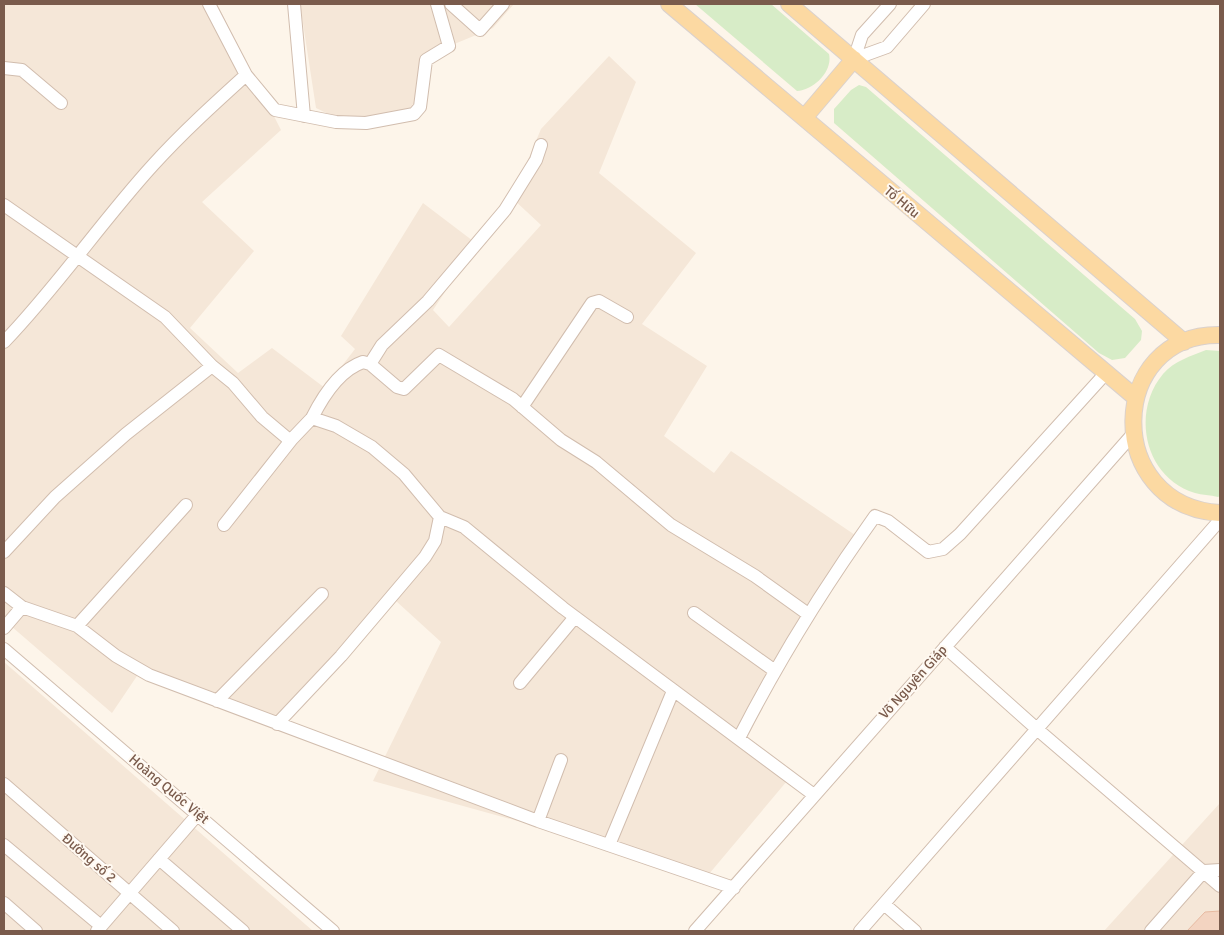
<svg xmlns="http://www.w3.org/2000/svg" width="1224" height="935" font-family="Signika,sans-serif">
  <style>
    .residential { fill: #f5e7d8 }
    .green { fill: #d7ecc7 }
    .building { fill: #f3d4c1; stroke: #e7baa1 }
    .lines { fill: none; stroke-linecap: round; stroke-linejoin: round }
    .minor-casing { stroke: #d1bdae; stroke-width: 14 }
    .major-casing { stroke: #dad1cd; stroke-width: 18 }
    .minor { stroke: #fff; stroke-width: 12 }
    .major { stroke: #fcd9a2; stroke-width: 16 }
    .labels { text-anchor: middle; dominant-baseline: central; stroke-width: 4; stroke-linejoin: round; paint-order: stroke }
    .street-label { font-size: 14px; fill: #7a5b4c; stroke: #fff9f1 }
  </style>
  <rect width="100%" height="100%" fill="#fdf5ea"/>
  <path class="residential" d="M 4,4 L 217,4 L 281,130 L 202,202 L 254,251 L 190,328 L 238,373 L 272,348 L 325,388 L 355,349 L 341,336 L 423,203 L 477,244 L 433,310 L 449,327 L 541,225 L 512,198 L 541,129 L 609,56 L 636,82 L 599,173 L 696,253 L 642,324 L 707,366 L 664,436 L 714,473 L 731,451 L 858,537 L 742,733 L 792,775 L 709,874 L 373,781 L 441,642 L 396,601 L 285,722 L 141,670 L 112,713 L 4,620 Z
    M 300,4 L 514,4 L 493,28 L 423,57 L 416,107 L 349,124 L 316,108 Z
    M 4,662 L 313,931 L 4,931 Z
    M 1220,803 L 1220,931 L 1104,931 Z"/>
  <path class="green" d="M 695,4 L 771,4 L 829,54 C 833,71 814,90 797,91 Z
    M 859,85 L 866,87 L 1135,319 L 1142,331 L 1141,340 L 1125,358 L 1112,360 L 1099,353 L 834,123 L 834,109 L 851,90 Z
    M 1206,350 L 1220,351 L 1220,496 L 1218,497 C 1210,495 1202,495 1195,493 C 1144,478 1131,412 1163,374 C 1174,361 1191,356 1206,350 Z"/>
  <path class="building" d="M 1220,911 L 1220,931 L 1187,931 L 1205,912 Z"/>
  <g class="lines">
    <g class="minor-casing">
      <path id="minor" d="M 209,4 L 246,75
        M 294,4 L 304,116
        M 451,4 L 480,30 L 503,4
        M 854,59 L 887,47 L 924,4
        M 854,59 L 862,35 L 890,4
        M 4,68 L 22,70 L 61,103
        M 541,145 L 536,160 L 505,210 L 428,301 L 382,345 L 370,364 L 397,387 L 404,389 L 439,355 L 513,399 L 561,440 L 596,462 L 671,525 L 755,576 L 808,614
        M 4,205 L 165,317 L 212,366 L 233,383 L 262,417 L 287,438 L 292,439 L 312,418 L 336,426 L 372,447 L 404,474 L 440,517 L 464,527 L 563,608 L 814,795
        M 4,342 C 58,286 101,222 153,165 C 182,133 214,104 246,75 L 275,110 L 336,122 L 366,123 L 414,114 L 420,107 L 426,60 L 449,46 L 437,4
        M 522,407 L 592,303 L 599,301 L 627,317
        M 312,418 C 323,396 339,370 363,362 L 370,364
        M 224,525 L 292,439
        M 4,552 L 55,497 L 126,434 L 212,366
        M 4,593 L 22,607
        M 694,613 L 775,671
        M 77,626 L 186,505
        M 4,628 L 22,607 L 77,626 L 116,656 L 149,675 L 538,821 L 734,888
        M 945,647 L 1038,730 L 1220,886
        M 4,649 L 333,931
        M 520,683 L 575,617
        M 217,701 L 322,594
        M 277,724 L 341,656 L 425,557 L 435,541 L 440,517
        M 739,738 C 779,660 824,587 875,516 L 888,521 L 928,552 L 943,549 L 960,534 L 1105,374
        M 4,784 L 173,931
        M 538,821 L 561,760
        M 4,845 L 101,926
        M 609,845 L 673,691
        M 159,859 L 243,931
        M 4,903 L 36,931
        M 884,904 L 915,931
        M 97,931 L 198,814
        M 695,931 L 1133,434
        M 860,931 L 1220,520
        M 1151,931 L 1204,871 L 1220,870"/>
    </g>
    <g class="major-casing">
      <path id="major" d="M 669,4 L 1136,398
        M 789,4 L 1184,342
        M 804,118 L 854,59
        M 1220,335 C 1107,333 1102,506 1220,513"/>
    </g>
    <use href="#minor" class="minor"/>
    <use href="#major" class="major"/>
  </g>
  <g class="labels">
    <g class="street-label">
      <text transform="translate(902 202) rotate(40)">Tố Hữu</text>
      <text transform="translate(913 682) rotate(-48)">Võ Nguyên Giáp</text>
      <text transform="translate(169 789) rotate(40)">Hoàng Quốc Việt</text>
      <text transform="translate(89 858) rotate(41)">Đường số 2</text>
    </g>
  </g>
  <rect width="1224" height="935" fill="none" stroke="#7a5b4c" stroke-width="10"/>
</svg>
